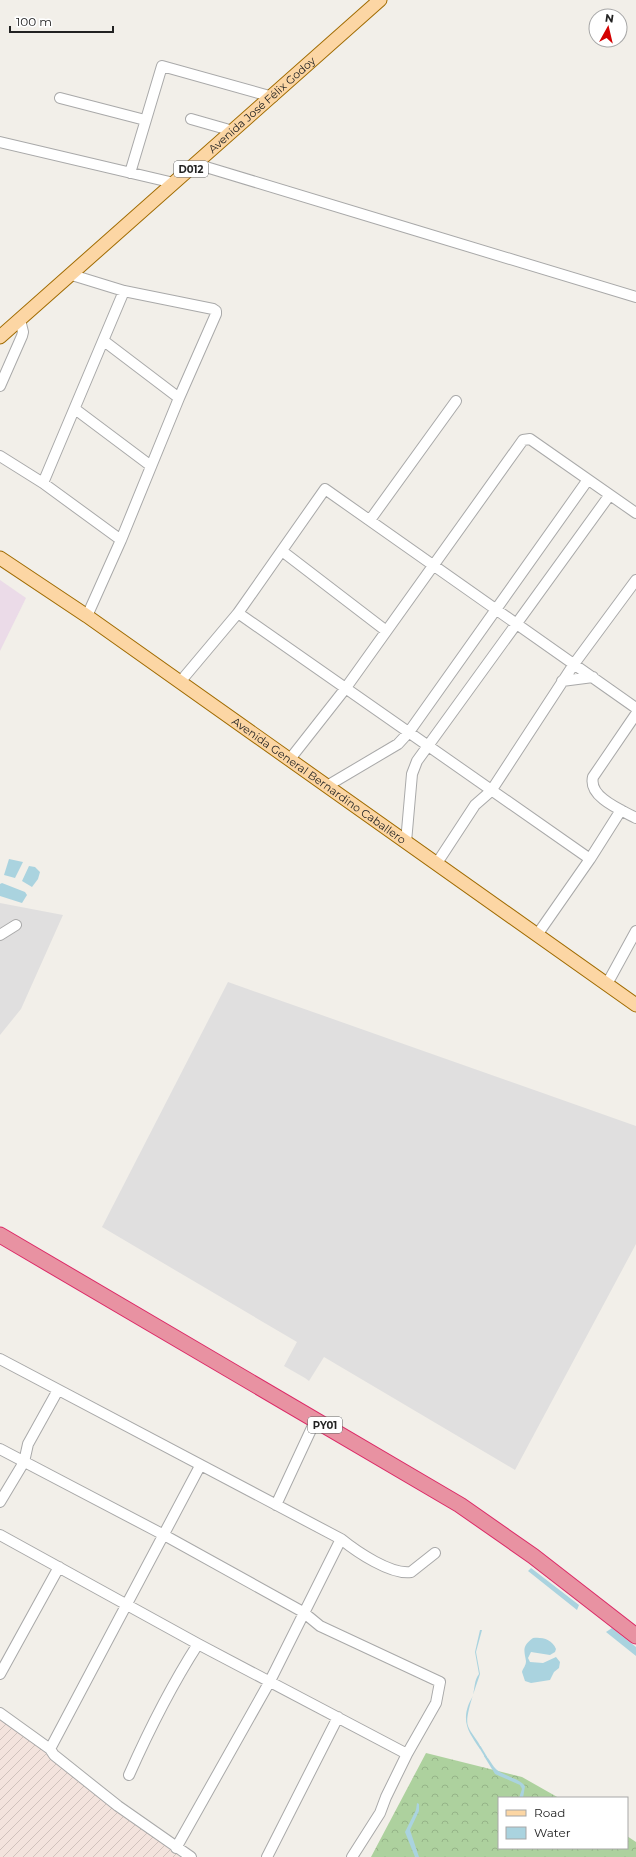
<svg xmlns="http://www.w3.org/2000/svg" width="636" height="1857" font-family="Montserrat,sans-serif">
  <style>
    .residential { fill: #e0dfdf }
    .industrial { fill: #ebdbe8 }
    .military { fill: url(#military-furrows) }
    .forest { fill: url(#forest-crowns) }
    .water { fill: #aad3df }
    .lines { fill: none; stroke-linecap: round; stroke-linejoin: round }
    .stream { stroke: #aad3df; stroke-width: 2 }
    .minor-casing { stroke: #a9a9a9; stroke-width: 12 }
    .major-casing { stroke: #a06b00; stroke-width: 15 }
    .highway-casing { stroke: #dc2a67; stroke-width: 17 }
    .minor { stroke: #fff; stroke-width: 10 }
    .major { stroke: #fcd6a4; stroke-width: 13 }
    .highway { stroke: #e892a2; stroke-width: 15 }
    .labels { text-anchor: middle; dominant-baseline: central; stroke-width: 3.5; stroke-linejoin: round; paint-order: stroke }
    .shield { fill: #fff; stroke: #646464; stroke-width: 1 }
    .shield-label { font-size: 10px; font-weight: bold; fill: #222 }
    .street-label { font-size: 11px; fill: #222; stroke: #fff }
  </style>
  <defs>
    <pattern id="military-furrows" width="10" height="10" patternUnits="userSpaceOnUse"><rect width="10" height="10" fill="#f3e3dd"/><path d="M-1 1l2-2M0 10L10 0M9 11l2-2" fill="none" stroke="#d0c2bd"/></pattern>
    <pattern id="forest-crowns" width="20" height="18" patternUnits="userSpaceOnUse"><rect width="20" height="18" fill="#add19e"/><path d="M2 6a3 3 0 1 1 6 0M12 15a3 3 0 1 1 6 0" fill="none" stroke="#95b388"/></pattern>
  </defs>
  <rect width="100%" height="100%" fill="#f2efe9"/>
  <path class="residential" d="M 0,903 L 63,915 L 21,1009 L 0,1035 Z
    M 228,982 L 636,1126 L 636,1244 L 515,1470 L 324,1357 L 309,1381 L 305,1378 L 284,1366 L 297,1342 L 102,1227 Z"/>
  <path class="industrial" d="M 0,580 L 26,598 L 0,651 Z"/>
  <path class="military" d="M 0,1716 L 185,1857 L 0,1857 Z"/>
  <path class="forest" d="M 426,1753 L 522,1777 L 559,1798 L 499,1798 L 499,1848 L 627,1848 L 627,1836 L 636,1842 L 636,1857 L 371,1857 Z"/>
  <path class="water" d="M 9,859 L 23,862 L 15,878 L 4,875 Z
    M 29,866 L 35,867 L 40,872 L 38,879 L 32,887 L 22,881 Z
    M 2,883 L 25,892 L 27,895 L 22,903 L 0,896 L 0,884 Z
    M 531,1568 L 579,1605 L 577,1610 L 528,1571 Z
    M 612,1628 L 636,1647 L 636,1656 L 606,1632 Z
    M 480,1630 L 482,1630 L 476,1652 L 480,1674 C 477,1684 464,1717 468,1726 C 471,1734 478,1740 481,1748 L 480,1749 C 470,1734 462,1724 468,1706 C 469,1702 472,1699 473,1695 C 475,1687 474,1681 479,1674 L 475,1652 Z
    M 533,1638 C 542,1637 552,1639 556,1649 L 555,1652 L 550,1655 L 531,1652 L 528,1658 L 530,1662 L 543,1663 L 556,1657 L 560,1662 L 559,1668 L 554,1672 L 550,1680 L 531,1683 L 525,1681 L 522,1672 C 523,1668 526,1666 526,1661 C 524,1650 522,1646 533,1638 Z
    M 485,1755 C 490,1759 492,1766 497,1770 C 506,1777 517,1777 525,1786 L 523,1798 L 519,1798 L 522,1789 L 520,1785 L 495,1774 L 484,1756 Z
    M 417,1803 L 419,1804 L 419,1811 L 410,1830 L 419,1857 L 415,1857 L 405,1832 L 416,1810 Z"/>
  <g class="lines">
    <path class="stream" d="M 480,1747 L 486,1757"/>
    <g class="minor-casing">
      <path id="minor" d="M 60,98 L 145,120
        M 191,119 L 233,131
        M 0,142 L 174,183
        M 196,164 C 343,207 489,254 636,297
        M 130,173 L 162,66 L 273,97
        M 72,275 L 124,291 L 213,309 L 216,311 L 216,314 L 179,398 L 121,540 L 87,616
        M 104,341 L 179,398
        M 0,386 L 22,336 L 23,332 L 20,320
        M 75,409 L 151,466
        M 0,456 L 43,483 L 121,540
        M 43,483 L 124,291
        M 370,520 L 456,401
        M 282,551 L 385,630
        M 238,613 L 590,859
        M 562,681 L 593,677
        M 180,682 L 238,613 L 325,489 L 636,708
        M 636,714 L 593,777 C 588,797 621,810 636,818
        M 290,759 L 345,689 L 523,440 L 530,439 L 636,513
        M 327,786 L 398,744 L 409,732 L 587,481
        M 406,842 L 412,774 L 417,761 L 609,496
        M 437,863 L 475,805 L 491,791 L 574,664 L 636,580
        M 0,935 L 16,925
        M 537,935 L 590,859 L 621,810
        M 607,984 L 636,931
        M 0,1359 L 341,1539 C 357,1552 391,1575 411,1572 L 435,1553
        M 0,1449 L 164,1535 L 303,1612 L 320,1626 L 440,1682 L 436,1703 L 407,1754 L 386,1797 L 380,1813 L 352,1857
        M 0,1502 L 24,1462 L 28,1444 L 58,1390
        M 276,1505 L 316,1419
        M 0,1535 L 198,1644 L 407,1754
        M 0,1674 L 59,1567
        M 0,1713 L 50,1749 L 54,1755 L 118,1806 L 191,1857
        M 50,1749 L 200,1466
        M 129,1775 C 149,1730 171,1686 198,1644
        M 176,1848 L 270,1681 L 341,1539
        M 267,1857 L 338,1717"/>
    </g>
    <g class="major-casing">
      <g id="major">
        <path id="s1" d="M 0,337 L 380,0"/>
        <path id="s2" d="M 0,558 L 87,616 L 636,1005"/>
      </g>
    </g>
    <g class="highway-casing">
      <path id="highway" d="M 0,1235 L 460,1505 L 533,1556 L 636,1636"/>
    </g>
    <use href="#minor" class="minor"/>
    <use href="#major" class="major"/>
    <use href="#highway" class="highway"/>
  </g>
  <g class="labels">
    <g class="shield">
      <rect x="174" y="161" width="34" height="16" rx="3"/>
      <rect x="308" y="1417" width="34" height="16" rx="3"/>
    </g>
    <g class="shield-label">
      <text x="191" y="169">D012</text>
      <text x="325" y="1425">PY01</text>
    </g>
    <g class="street-label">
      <text stroke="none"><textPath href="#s1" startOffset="350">Avenida José Félix Godoy</textPath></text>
      <text stroke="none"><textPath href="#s2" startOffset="389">Avenida General Bernardino Caballero</textPath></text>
    </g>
  </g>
  <rect x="498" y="1797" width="130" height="52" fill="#ffffff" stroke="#a7a7a7"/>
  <rect x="506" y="1810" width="20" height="6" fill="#fcd6a4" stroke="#a7a7a7"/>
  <text x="534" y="1817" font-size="12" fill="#222222">Road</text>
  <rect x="506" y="1827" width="20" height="12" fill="#aad3df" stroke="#a7a7a7"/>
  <text x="534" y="1837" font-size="12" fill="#222222">Water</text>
  <g transform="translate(608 28) rotate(8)"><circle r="19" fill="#ffffff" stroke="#a7a7a7"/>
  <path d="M0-3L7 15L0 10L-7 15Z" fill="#d40000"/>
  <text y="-6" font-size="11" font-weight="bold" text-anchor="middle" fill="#222222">N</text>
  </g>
  <path d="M10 26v6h103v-6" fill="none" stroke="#222222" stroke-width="2"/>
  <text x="16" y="26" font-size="12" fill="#222222" stroke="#ffffff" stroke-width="3" paint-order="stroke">100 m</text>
</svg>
